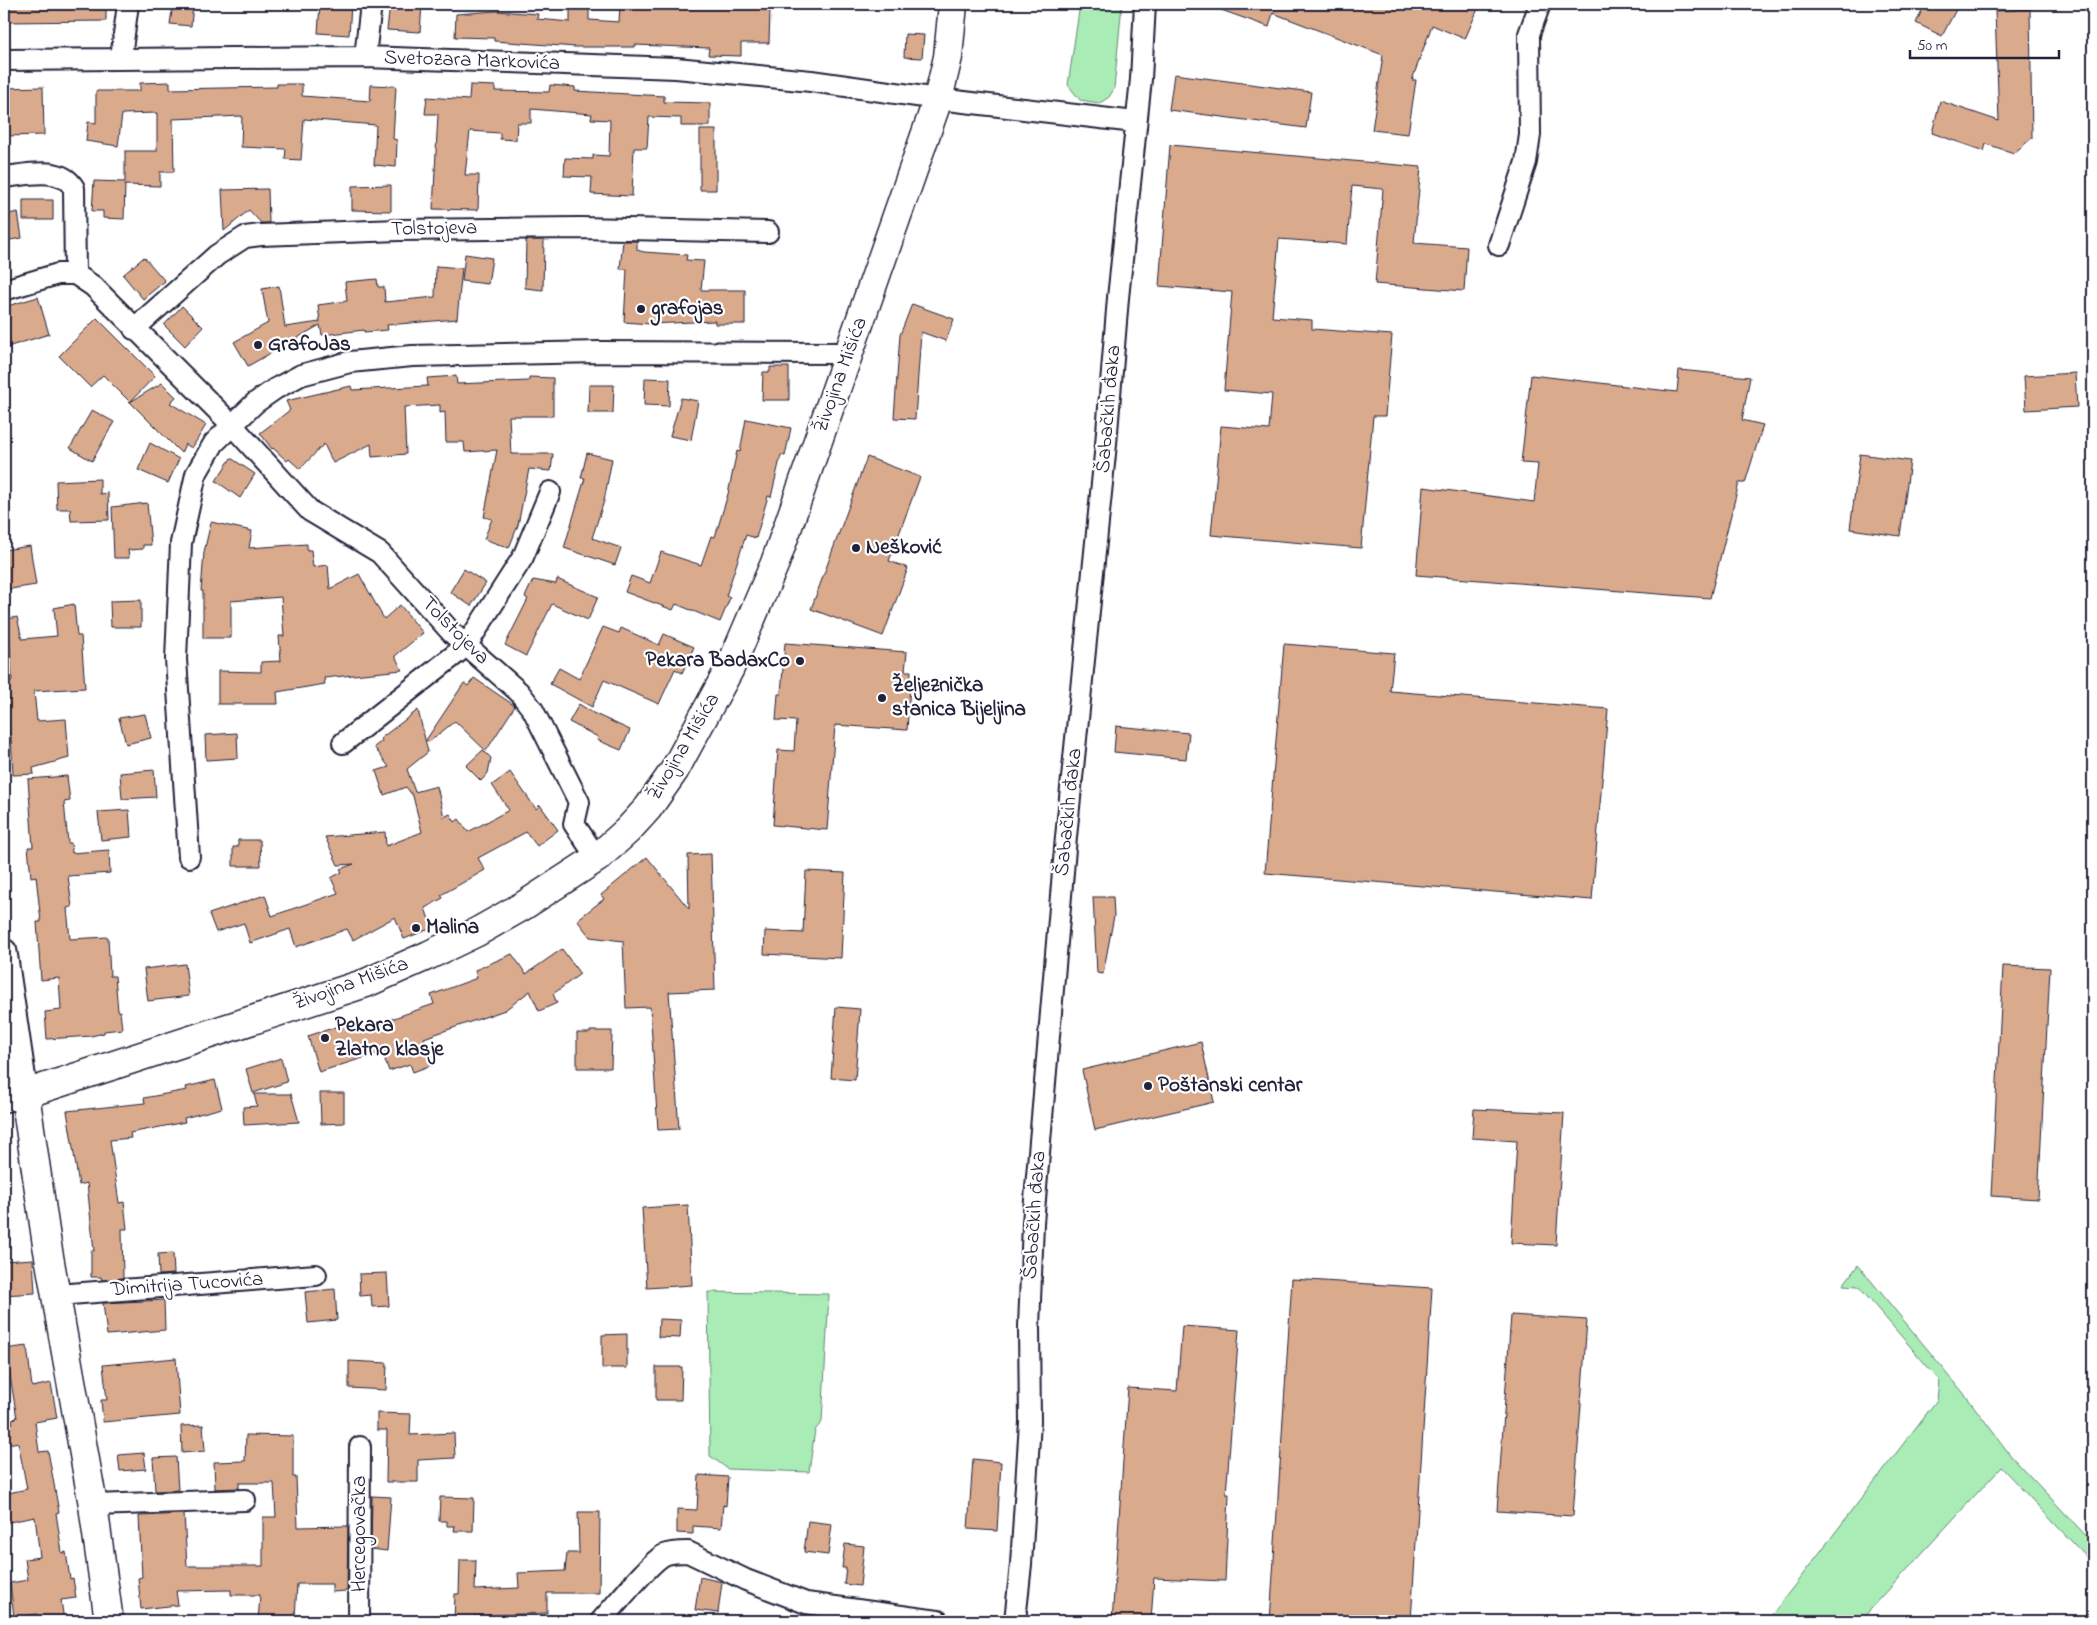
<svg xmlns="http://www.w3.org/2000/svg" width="2097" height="1625" font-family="'Indie Flower',sans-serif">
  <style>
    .green { fill: #a9ecb6; stroke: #668778 }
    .building { fill: #daaa8d; stroke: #22223b }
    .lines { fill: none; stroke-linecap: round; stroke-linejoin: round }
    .minor-casing { stroke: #22223b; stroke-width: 24 }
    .tertiary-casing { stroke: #22223b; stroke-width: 29 }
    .secondary-casing { stroke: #22223b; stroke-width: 31 }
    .minor { stroke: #fff; stroke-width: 20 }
    .tertiary { stroke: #fff; stroke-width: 25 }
    .secondary { stroke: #fff; stroke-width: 28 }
    .poi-dot { fill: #22223b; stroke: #fff; stroke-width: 2 }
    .labels { text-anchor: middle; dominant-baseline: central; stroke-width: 4.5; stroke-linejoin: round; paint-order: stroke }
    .street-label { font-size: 21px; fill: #22223b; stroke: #fff }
    .poi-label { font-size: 21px; font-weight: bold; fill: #22223b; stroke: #fff; text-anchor: start }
  </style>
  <rect width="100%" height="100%" fill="#fff"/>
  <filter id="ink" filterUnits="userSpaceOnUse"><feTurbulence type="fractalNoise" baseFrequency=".02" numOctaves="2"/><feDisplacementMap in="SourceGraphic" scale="10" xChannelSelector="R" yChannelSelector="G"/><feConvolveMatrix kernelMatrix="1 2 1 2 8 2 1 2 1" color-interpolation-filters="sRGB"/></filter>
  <g filter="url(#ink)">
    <path class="green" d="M 1080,4 L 1122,4 L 1114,89 L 1109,97 L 1100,103 L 1080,100 L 1068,85 Z
      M 1858,1265 L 1966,1396 L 2011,1456 L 2093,1543 L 2093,1564 L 2001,1467 L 1860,1621 L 1767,1621 L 1937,1400 L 1939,1380 L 1858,1286 L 1843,1285 Z
      M 708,1292 L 829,1294 L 822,1422 L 815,1430 L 809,1472 L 728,1469 L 710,1456 Z"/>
    <path class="building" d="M 4,4 L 106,4 L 106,21 L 4,22 Z
      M 173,4 L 193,4 L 191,26 L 170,24 Z
      M 320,4 L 351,5 L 349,35 L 318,33 Z
      M 390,4 L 422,4 L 420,32 L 387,30 Z
      M 570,4 L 589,4 L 589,20 L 619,22 L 620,4 L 745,4 L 744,8 L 770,9 L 769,43 L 741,43 L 741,56 L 708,55 L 709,48 L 635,45 L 635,47 L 576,47 L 494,41 L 494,38 L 455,37 L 456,14 L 496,11 L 538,14 L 537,19 L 570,22 Z
      M 1211,4 L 1480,4 L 1465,39 L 1432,25 L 1412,80 L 1416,80 L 1408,134 L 1372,130 L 1383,55 L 1273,13 L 1269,27 L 1210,6 Z
      M 1925,4 L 1959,4 L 1942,36 L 1916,23 Z
      M 2030,9 L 2032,138 L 2014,153 L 1986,144 L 1984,151 L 1932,133 L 1940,101 L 1999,121 L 1995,11 Z
      M 905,34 L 924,35 L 922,58 L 904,57 Z
      M 1174,74 L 1311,92 L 1306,128 L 1169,110 Z
      M 170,82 L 170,89 L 277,87 L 277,84 L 302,84 L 302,96 L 370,101 L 371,85 L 396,86 L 393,139 L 397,140 L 396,167 L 374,165 L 376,125 L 304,119 L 301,160 L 285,159 L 286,149 L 241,147 L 242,116 L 173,119 L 174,172 L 160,172 L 160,186 L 125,185 L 124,219 L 103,218 L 103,211 L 92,211 L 94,181 L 125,182 L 125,151 L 157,151 L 157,113 L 122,114 L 118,146 L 86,141 L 88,122 L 96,123 L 96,91 L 140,91 L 140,83 Z
      M 470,85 L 495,86 L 495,91 L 549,92 L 550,85 L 575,87 L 575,91 L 664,96 L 664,102 L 710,103 L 710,126 L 681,126 L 681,118 L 649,117 L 647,148 L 634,148 L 632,196 L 591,194 L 592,177 L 564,176 L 565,158 L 593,159 L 593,155 L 609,156 L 610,120 L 591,119 L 592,114 L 531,109 L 531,123 L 517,123 L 516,140 L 500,139 L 500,133 L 470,131 L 465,175 L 479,175 L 478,210 L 433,209 L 438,114 L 425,114 L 427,97 L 469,100 Z
      M 43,87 L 44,135 L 4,136 L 4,88 Z
      M 700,130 L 716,130 L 716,190 L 700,190 Z
      M 1170,145 L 1421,167 L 1414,243 L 1467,247 L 1464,291 L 1375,284 L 1383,189 L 1352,186 L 1347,244 L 1279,239 L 1272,317 L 1312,320 L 1312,329 L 1392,335 L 1385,416 L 1373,416 L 1361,548 L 1211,535 L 1221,426 L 1269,430 L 1272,394 L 1224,390 L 1232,292 L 1159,286 Z
      M 391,185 L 391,211 L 352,210 L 352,186 Z
      M 268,189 L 269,223 L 261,223 L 249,210 L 224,231 L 222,190 Z
      M 23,200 L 53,200 L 53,220 L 23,220 Z
      M 18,212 L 22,238 L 4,241 L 4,215 Z
      M 526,240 L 544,240 L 543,290 L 525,288 Z
      M 623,241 L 637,241 L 637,250 L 644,252 L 687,255 L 686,260 L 704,261 L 701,290 L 745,290 L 745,324 L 715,324 L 715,321 L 650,324 L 624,322 L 627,269 L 620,269 Z
      M 465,254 L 492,258 L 488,284 L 462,281 Z
      M 144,257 L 165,281 L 143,299 L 123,275 Z
      M 436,266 L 462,268 L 457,319 L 387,325 L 388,330 L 364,332 L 364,330 L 322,335 L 320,325 L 248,366 L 234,342 L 268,323 L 262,289 L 279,286 L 285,327 L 320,322 L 318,305 L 347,301 L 345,282 L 377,279 L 378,287 L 384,287 L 385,302 L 435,297 Z
      M 38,297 L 49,334 L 4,348 L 4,307 Z
      M 912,304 L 954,319 L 946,341 L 921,332 L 915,419 L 894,418 L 900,335 Z
      M 182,306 L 203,327 L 185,346 L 164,325 Z
      M 97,318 L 155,376 L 130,402 L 103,375 L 90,387 L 59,356 Z
      M 770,367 L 789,367 L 789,400 L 762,400 L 763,372 L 770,372 Z
      M 1679,370 L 1750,377 L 1742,420 L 1763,425 L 1745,483 L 1739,483 L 1710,598 L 1416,575 L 1423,487 L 1534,502 L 1538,464 L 1521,463 L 1531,375 L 1677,392 Z
      M 2075,373 L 2077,407 L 2026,410 L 2024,376 Z
      M 456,376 L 457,384 L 529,381 L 529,377 L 553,378 L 553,416 L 509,416 L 511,454 L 553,454 L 551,471 L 529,469 L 518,525 L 509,548 L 484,539 L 492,519 L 484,517 L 497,450 L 465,452 L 464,442 L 446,442 L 445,412 L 440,413 L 440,405 L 404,407 L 406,454 L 372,457 L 371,444 L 333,463 L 324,444 L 300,469 L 289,459 L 287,461 L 273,448 L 272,449 L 260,433 L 290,410 L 286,401 L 351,386 L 352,390 L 428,386 L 427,378 Z
      M 645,378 L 670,379 L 669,406 L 644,405 Z
      M 162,383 L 176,397 L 170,403 L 206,425 L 192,448 L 185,444 L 181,453 L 130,402 Z
      M 589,385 L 614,385 L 613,413 L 588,413 Z
      M 681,398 L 698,401 L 691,440 L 670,436 Z
      M 92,410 L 114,422 L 92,461 L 70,448 Z
      M 746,419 L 791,428 L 785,456 L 781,455 L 771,497 L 768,496 L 756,538 L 746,535 L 726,596 L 730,598 L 720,622 L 676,604 L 673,610 L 625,592 L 631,576 L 650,583 L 661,552 L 701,565 L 711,536 L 715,537 L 728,494 L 737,451 L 740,452 Z
      M 150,443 L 179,459 L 168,483 L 138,470 Z
      M 587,453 L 612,459 L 604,501 L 592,538 L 621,548 L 615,565 L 564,548 L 585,478 L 581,478 Z
      M 1860,454 L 1910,461 L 1900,536 L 1850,529 Z
      M 867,457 L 920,477 L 889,561 L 908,568 L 883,636 L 811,609 Z
      M 231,458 L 255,474 L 240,498 L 216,481 Z
      M 100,479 L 100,494 L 108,493 L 109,520 L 71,521 L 70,509 L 57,509 L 56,481 Z
      M 147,503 L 151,545 L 143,545 L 143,549 L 128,550 L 129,558 L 114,558 L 112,507 Z
      M 211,522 L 252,531 L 249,548 L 307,544 L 307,550 L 311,550 L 313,567 L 328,565 L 330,589 L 359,574 L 384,619 L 400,605 L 423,633 L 395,656 L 402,670 L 324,678 L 325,684 L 277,692 L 278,704 L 218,704 L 218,671 L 261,672 L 261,662 L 281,661 L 279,636 L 284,636 L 281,597 L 231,601 L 231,638 L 203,638 L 203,591 L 201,591 L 204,552 Z
      M 30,546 L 36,585 L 4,590 L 4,550 Z
      M 464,569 L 486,583 L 471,606 L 450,592 Z
      M 557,579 L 598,597 L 588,620 L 552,604 L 526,656 L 505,645 L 528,599 L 525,597 L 533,580 L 556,584 Z
      M 141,600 L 141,627 L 111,627 L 110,601 Z
      M 74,604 L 77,636 L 81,636 L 85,688 L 34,691 L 37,721 L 66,719 L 69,758 L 33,768 L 34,774 L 13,775 L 11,735 L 9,735 L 6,710 L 4,710 L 4,681 L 12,681 L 10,645 L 4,647 L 4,620 L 17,617 L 22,639 L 57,636 L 54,608 Z
      M 603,627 L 619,633 L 621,628 L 659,645 L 664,634 L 694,647 L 682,673 L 675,669 L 659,704 L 604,680 L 592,707 L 550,684 L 559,668 L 579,679 Z
      M 785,643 L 907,652 L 905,671 L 911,671 L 907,730 L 835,725 L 827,830 L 773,825 L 778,750 L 794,751 L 796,721 L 776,720 L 778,694 L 781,694 Z
      M 1284,644 L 1394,653 L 1390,691 L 1608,709 L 1592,900 L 1265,873 Z
      M 474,678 L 515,706 L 486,751 L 455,721 L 429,742 L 426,740 L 464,683 L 468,686 Z
      M 579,704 L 593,713 L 630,730 L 621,750 L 597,740 L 598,737 L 569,722 Z
      M 418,710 L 428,752 L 407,769 L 415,792 L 437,786 L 444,817 L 450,814 L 455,822 L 459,819 L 468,832 L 509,810 L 492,785 L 510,772 L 536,809 L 540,805 L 558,830 L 537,846 L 526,832 L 478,858 L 485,870 L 441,895 L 443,898 L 425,908 L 432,928 L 404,939 L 395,917 L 353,940 L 347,929 L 296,947 L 290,929 L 250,943 L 244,923 L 216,932 L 209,914 L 265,895 L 272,916 L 338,893 L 331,878 L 342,872 L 340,869 L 354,864 L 338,865 L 325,837 L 385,832 L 386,846 L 422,832 L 413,796 L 406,787 L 384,795 L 376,771 L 389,767 L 374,747 L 382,741 L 381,738 Z
      M 145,714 L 151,738 L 126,744 L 119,718 Z
      M 1116,726 L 1189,733 L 1186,759 L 1114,752 Z
      M 237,733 L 238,758 L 206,760 L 205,735 Z
      M 483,750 L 491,758 L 488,773 L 481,781 L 466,766 Z
      M 154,770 L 156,797 L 122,799 L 120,773 Z
      M 67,776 L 70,801 L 64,802 L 68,843 L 71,843 L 72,853 L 109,850 L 110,873 L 68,876 L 72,907 L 67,908 L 70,939 L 108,937 L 110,976 L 115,976 L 118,1011 L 120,1011 L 122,1029 L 104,1031 L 104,1033 L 91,1036 L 47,1039 L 45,1012 L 61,1010 L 59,978 L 41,980 L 37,922 L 41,922 L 36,876 L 31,877 L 28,847 L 33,847 L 28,779 Z
      M 129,810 L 131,837 L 101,840 L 98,812 Z
      M 238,840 L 260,840 L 261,866 L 233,866 L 233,847 L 238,847 Z
      M 711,854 L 715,990 L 669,992 L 679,1129 L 658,1130 L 650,1007 L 626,1008 L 623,941 L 590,937 L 577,920 L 604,899 L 601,895 L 647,857 L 689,909 L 688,855 Z
      M 806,871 L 845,873 L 841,958 L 764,954 L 765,931 L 803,933 Z
      M 1093,897 L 1113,897 L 1114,916 L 1103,974 L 1097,973 Z
      M 562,949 L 580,974 L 553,994 L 557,1003 L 539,1011 L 530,991 L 505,1010 L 424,1038 L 434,1064 L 413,1072 L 410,1064 L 389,1071 L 382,1052 L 319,1072 L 308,1036 L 354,1021 L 357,1031 L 434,1004 L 431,995 L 477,978 L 475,970 L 512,954 L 526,974 Z
      M 185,964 L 189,996 L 148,1001 L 144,969 Z
      M 2003,966 L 2050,968 L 2038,1199 L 1991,1196 Z
      M 836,1007 L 860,1009 L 855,1080 L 831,1078 Z
      M 590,1031 L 612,1031 L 611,1068 L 577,1068 L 577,1033 L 590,1033 Z
      M 1201,1042 L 1214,1102 L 1095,1130 L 1082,1070 Z
      M 281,1058 L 287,1082 L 253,1093 L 246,1069 Z
      M 215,1080 L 222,1108 L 184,1118 L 185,1122 L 130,1133 L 131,1138 L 110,1140 L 119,1203 L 124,1202 L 127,1229 L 122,1229 L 123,1278 L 102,1280 L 101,1277 L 91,1277 L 91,1251 L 94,1251 L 87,1183 L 79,1185 L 67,1111 L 145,1103 L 144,1098 L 187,1090 L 186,1087 Z
      M 320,1093 L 344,1093 L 344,1123 L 321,1124 Z
      M 254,1094 L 291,1094 L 299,1122 L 244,1125 L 243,1107 L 257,1106 Z
      M 1474,1109 L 1564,1113 L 1556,1245 L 1511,1243 L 1517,1141 L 1472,1138 Z
      M 688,1205 L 692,1285 L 647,1288 L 642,1208 Z
      M 173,1253 L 174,1274 L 159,1275 L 158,1254 Z
      M 33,1259 L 35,1293 L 4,1295 L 4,1261 Z
      M 387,1273 L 389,1306 L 372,1307 L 371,1295 L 360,1296 L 359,1274 Z
      M 1292,1279 L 1432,1288 L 1411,1621 L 1270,1621 Z
      M 335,1289 L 337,1320 L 308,1323 L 305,1292 Z
      M 164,1300 L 165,1330 L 107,1335 L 103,1303 Z
      M 1511,1315 L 1587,1320 L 1573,1516 L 1497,1511 Z
      M 659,1319 L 681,1320 L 680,1338 L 658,1337 Z
      M 1182,1326 L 1239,1330 L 1226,1494 L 1229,1494 L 1225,1581 L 1154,1578 L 1151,1621 L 1112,1621 L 1128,1388 L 1177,1391 Z
      M 627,1334 L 627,1368 L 602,1368 L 602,1335 Z
      M 27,1346 L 32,1387 L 51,1383 L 57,1418 L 35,1422 L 39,1452 L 48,1451 L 59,1512 L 56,1513 L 62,1553 L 66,1552 L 70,1579 L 73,1578 L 76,1598 L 61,1600 L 64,1621 L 38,1621 L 37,1614 L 14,1617 L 10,1583 L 28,1580 L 25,1559 L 40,1557 L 35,1517 L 4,1523 L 4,1494 L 27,1489 L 18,1442 L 4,1445 L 4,1424 L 13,1423 L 12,1419 L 17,1418 L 9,1370 L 4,1370 L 4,1349 Z
      M 176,1358 L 180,1415 L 103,1422 L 101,1400 L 107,1400 L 103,1365 Z
      M 349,1361 L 387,1363 L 386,1390 L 349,1388 Z
      M 656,1367 L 682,1367 L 681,1400 L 656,1400 Z
      M 377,1413 L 411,1414 L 410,1435 L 454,1433 L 455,1458 L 418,1460 L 418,1482 L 386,1482 L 387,1430 L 377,1430 Z
      M 203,1425 L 205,1451 L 182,1453 L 181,1426 Z
      M 246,1435 L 293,1436 L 293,1477 L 296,1477 L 298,1527 L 348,1526 L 347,1591 L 332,1592 L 332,1584 L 297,1584 L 295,1618 L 282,1616 L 282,1621 L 258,1621 L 260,1595 L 231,1595 L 231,1590 L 176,1591 L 178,1605 L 141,1609 L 138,1578 L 142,1577 L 139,1516 L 184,1514 L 187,1566 L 263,1566 L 263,1517 L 276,1517 L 274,1483 L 239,1483 L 239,1488 L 215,1489 L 214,1462 L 245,1461 Z
      M 144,1453 L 146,1469 L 120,1471 L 118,1455 Z
      M 176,1457 L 178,1490 L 155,1491 L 153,1458 Z
      M 973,1459 L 1001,1462 L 997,1531 L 968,1529 Z
      M 699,1475 L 728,1477 L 726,1506 L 723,1505 L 721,1528 L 693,1526 L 693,1534 L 677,1533 L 677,1509 L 697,1510 Z
      M 372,1496 L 391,1497 L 387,1551 L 371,1549 Z
      M 440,1497 L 474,1498 L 473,1531 L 454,1531 L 455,1526 L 447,1526 L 447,1521 L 439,1521 Z
      M 578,1512 L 600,1512 L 599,1593 L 547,1593 L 547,1613 L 474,1616 L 474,1621 L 454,1621 L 455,1594 L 459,1594 L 460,1560 L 476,1560 L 475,1590 L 519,1588 L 518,1573 L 565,1571 L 567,1553 L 579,1553 Z
      M 808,1521 L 832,1524 L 828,1555 L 804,1552 Z
      M 845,1544 L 864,1546 L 860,1586 L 844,1584 L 846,1568 L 842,1568 Z
      M 700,1577 L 722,1582 L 718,1613 L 695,1610 Z"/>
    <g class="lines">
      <g class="minor-casing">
        <path id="minor" d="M 121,57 L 128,4
          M 365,57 L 371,4
          M 4,60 L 365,57 L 676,68 L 811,81 L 938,99 L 1135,122
          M 4,177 C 25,175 61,165 74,188 L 75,274
          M 1499,245 L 1526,162 L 1530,135 L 1529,34 L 1540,4
          M 4,290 L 58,274 L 75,274 L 93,286 L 232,425 L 310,511 L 380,553 L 452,633 L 519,692 L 533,710 L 579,802 L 574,824 L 597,858
          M 134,329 L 217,255 L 245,237 L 261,235 L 399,230 L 580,228 L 768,232
          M 343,743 L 466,646 L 523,557 L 550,492
          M 189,857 L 176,659 L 181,543 L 196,474 L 214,443 L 255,403 L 275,389 L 301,375 L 350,362 L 412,356 L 600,352 L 849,353
          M 57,1295 L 316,1275
          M 93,1505 L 245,1500
          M 359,1621 L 360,1447
          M 601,1621 C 614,1607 650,1562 664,1555 C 671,1552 680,1552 688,1552 L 746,1580 L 806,1603 L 938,1621
          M 1015,1621 L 1021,1564 L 1030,1422 L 1029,1327 L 1033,1223 L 1066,837 L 1106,444 L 1118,298 L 1141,79 L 1145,4"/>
      </g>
      <g class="tertiary-casing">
        <path id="tertiary" d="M 4,952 L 25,1094 L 4,1099"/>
      </g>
      <g class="secondary-casing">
        <path id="secondary" d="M 109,1621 L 93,1505 L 47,1245 L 25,1094 L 366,983 L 429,955 L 477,932 L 523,906 L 597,858 L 628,830 L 648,808 L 674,771 L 730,668 L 775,563 L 938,99 L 948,57 L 953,4"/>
      </g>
      <use href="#minor" class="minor"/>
      <use href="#tertiary" class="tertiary"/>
      <use href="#secondary" class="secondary"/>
    </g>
  </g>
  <g class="poi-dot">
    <circle cx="641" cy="309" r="5"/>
    <circle cx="258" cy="345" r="5"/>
    <circle cx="856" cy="548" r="5"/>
    <circle cx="800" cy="661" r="5"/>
    <circle cx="882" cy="698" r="5"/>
    <circle cx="416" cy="928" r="5"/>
    <circle cx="325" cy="1038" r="5"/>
    <circle cx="1148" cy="1086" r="5"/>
  </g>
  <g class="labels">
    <g class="street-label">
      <text transform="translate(472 61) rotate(2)">Svetozara Markovića</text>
      <text transform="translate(434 229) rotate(-1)">Tolstojeva</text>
      <text transform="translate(841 375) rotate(-70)">Živojina Mišića</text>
      <text transform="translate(1109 409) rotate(-85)">Šabačkih đaka</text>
      <text transform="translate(455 631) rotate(45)">Tolstojeva</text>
      <text transform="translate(684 747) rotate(-59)">Živojina Mišića</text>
      <text transform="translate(1069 812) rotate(-84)">Šabačkih đaka</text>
      <text transform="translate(351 984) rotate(-20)">Živojina Mišića</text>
      <text transform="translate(1035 1215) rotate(-86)">Šabačkih đaka</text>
      <text transform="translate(187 1285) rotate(-4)">Dimitrija Tucovića</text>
      <text transform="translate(360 1534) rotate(-90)">Hercegovačka</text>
    </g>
    <g class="poi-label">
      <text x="651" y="309">grafojas</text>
      <text x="268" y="345">GrafoJas</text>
      <text x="866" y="548">Nešković</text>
      <text x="790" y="661" text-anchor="end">Pekara BadaxCo</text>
      <text x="892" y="686">Željeznička<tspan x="892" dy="24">stanica Bijeljina</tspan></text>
      <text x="426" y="928">Malina</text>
      <text x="335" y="1026">Pekara<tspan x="335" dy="24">Zlatno klasje</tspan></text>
      <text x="1158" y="1086">Poštanski centar</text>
    </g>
  </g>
  <rect width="2097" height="1625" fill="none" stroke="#fff" stroke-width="20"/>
  <rect x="10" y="10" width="2077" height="1605" fill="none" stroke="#22223b" stroke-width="2" filter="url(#ink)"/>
  <path d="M1910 50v8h149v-8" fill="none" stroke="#22223b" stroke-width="2.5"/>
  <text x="1917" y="50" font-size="15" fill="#22223b" stroke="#ffffff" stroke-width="4" paint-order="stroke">50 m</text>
</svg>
